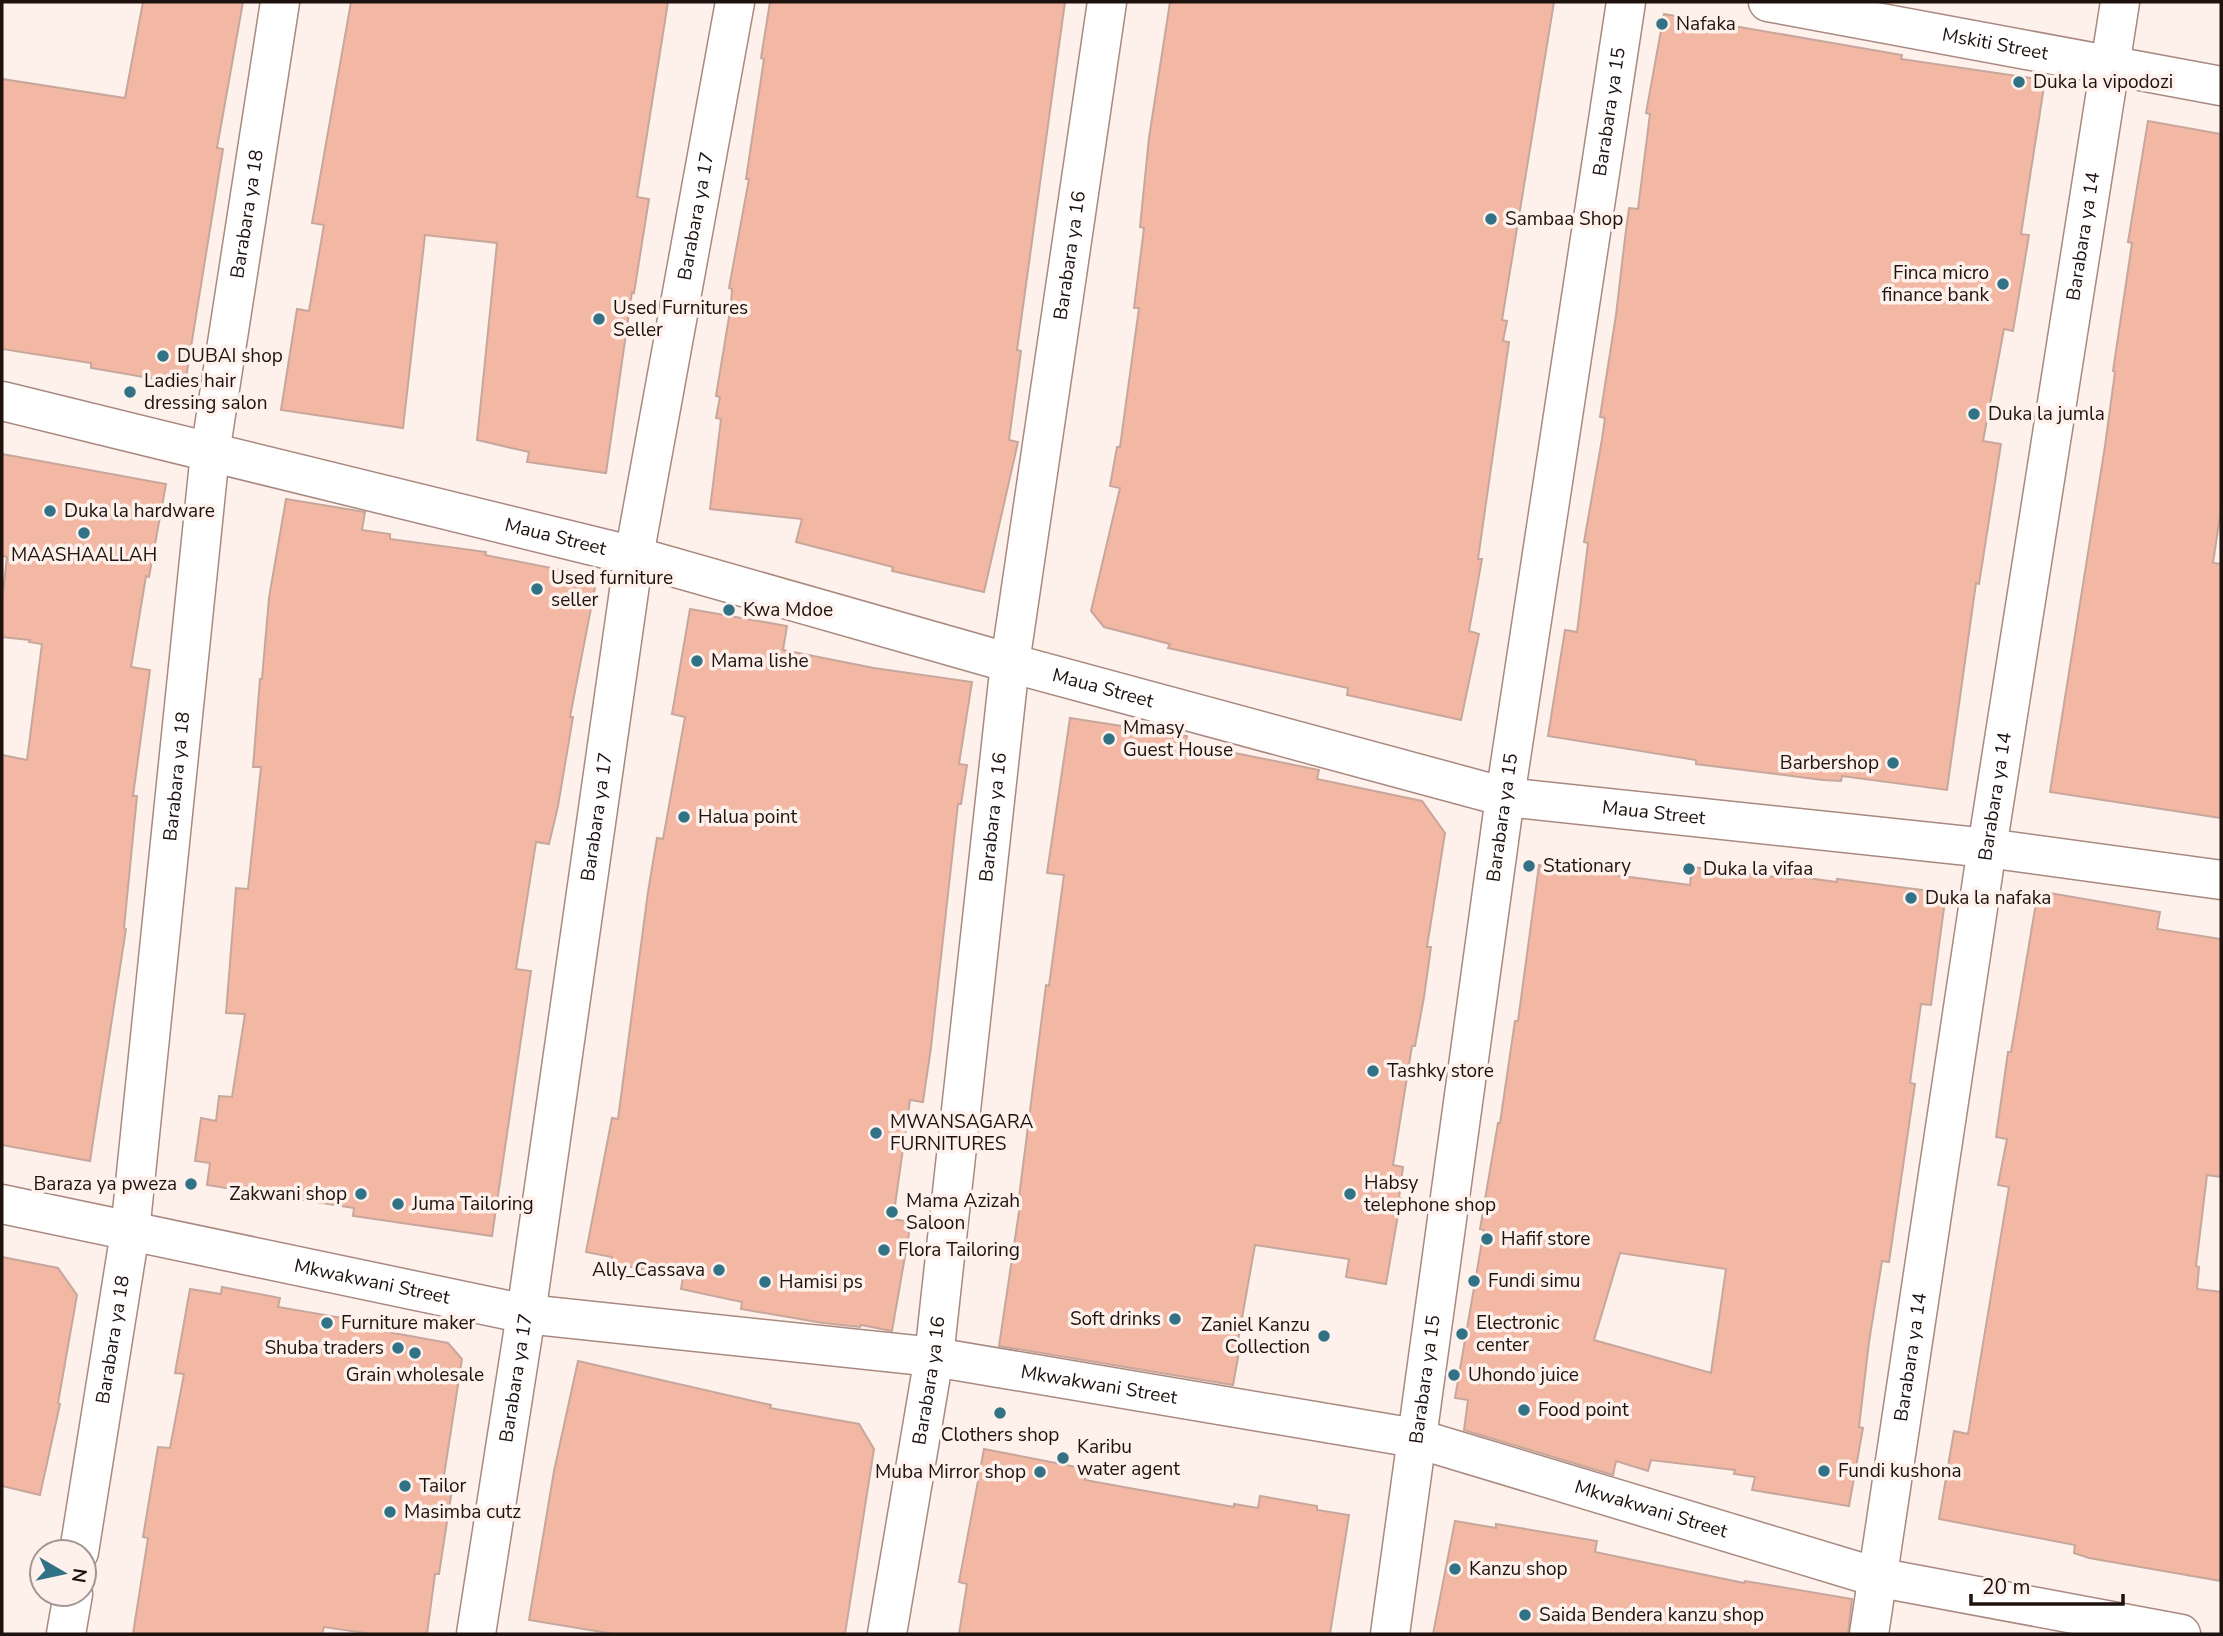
<svg xmlns="http://www.w3.org/2000/svg" width="2223" height="1636" font-family="'Nunito Sans',sans-serif">
  <style>
    .building { fill: #f3b8a4; stroke: #c7a79c; stroke-width: 2; fill-rule: evenodd }
    .lines { fill: none; stroke-linecap: round; stroke-linejoin: round }
    .minor-casing { stroke: #a9897f; stroke-width: 41 }
    .minor { stroke: #fff; stroke-width: 38 }
    .poi-dot { fill: #327286; stroke: #fef0eb; stroke-width: 2.5 }
    .labels { text-anchor: middle; dominant-baseline: central; stroke-width: 7; stroke-linejoin: round; paint-order: stroke }
    .poi-label { font-size: 19px; fill: #1e120f; stroke: #fef0eb; text-anchor: start }
    .street-label { font-size: 19px; fill: #1e120f; stroke: #fef0eb }
  </style>
  <rect width="100%" height="100%" fill="#fef0eb"/>
  <path class="building" d="M 143,2 L 243,2 L 217,148 L 223,149 L 185,384 L 91,368 L 91,363 L 2,349 L 2,79 L 125,98 Z
    M 351,2 L 668,2 L 637,197 L 649,199 L 634,293 L 632,292 L 606,473 L 527,462 L 529,452 L 477,440 L 497,243 L 425,235 L 403,428 L 281,410 L 297,309 L 309,311 L 324,225 L 312,223 Z
    M 770,2 L 1065,2 L 1017,350 L 1021,351 L 1009,440 L 1018,442 L 984,592 L 892,571 L 893,567 L 796,542 L 802,519 L 710,509 L 721,419 L 716,418 L 720,397 L 716,396 L 731,305 L 732,289 L 729,288 L 749,179 L 746,179 L 764,59 L 761,58 Z
    M 1170,2 L 1554,2 L 1502,320 L 1507,321 L 1503,341 L 1509,342 L 1478,559 L 1482,559 L 1469,631 L 1479,634 L 1461,720 L 1347,695 L 1348,688 L 1168,648 L 1170,644 L 1104,627 L 1091,611 L 1120,488 L 1110,486 L 1117,447 L 1120,447 L 1139,308 L 1134,308 L 1144,228 L 1140,227 L 1149,138 Z
    M 1664,14 L 1902,55 L 1901,59 L 2045,80 L 2021,234 L 2029,235 L 2013,331 L 2004,329 L 1983,441 L 2001,444 L 1979,584 L 1976,583 L 1947,790 L 1842,776 L 1841,781 L 1823,780 L 1696,764 L 1696,760 L 1548,736 L 1565,630 L 1577,632 L 1588,543 L 1584,542 L 1602,439 L 1605,418 L 1600,417 L 1616,315 L 1625,238 L 1629,208 L 1638,209 L 1650,114 L 1646,113 Z
    M 2148,121 L 2221,134 L 2221,509 L 2213,563 L 2221,564 L 2221,818 L 2050,792 L 2105,446 L 2115,372 L 2113,371 L 2132,243 L 2128,242 Z
    M 2,454 L 166,484 L 149,577 L 146,576 L 131,667 L 150,670 L 133,796 L 137,796 L 124,928 L 126,929 L 90,1161 L 2,1145 L 2,755 L 27,760 L 42,644 L 29,642 L 30,640 L 2,637 L 2,600 L 7,557 L 2,556 Z
    M 286,499 L 365,512 L 362,530 L 390,534 L 390,539 L 486,552 L 485,555 L 597,577 L 570,717 L 573,717 L 558,806 L 549,844 L 536,842 L 516,969 L 531,971 L 492,1236 L 353,1216 L 354,1208 L 207,1185 L 210,1163 L 195,1161 L 201,1118 L 216,1121 L 219,1096 L 232,1097 L 245,1014 L 226,1013 L 236,888 L 248,889 L 261,767 L 253,767 L 260,679 L 262,679 L 269,598 Z
    M 690,609 L 787,626 L 783,650 L 874,668 L 972,682 L 959,764 L 967,765 L 961,804 L 958,804 L 931,1047 L 923,1102 L 910,1100 L 893,1219 L 911,1222 L 892,1331 L 861,1325 L 860,1327 L 823,1323 L 741,1309 L 742,1302 L 681,1289 L 683,1277 L 611,1263 L 612,1257 L 586,1252 L 612,1118 L 618,1119 L 648,892 L 657,838 L 663,839 L 685,717 L 672,714 Z
    M 1070,718 L 1187,736 L 1186,743 L 1319,770 L 1317,779 L 1422,801 L 1445,833 L 1427,947 L 1431,947 L 1424,997 L 1415,1046 L 1412,1046 L 1393,1165 L 1403,1167 L 1399,1198 L 1401,1198 L 1386,1284 L 1346,1277 L 1349,1259 L 1255,1245 L 1236,1352 L 1239,1352 L 1233,1385 L 999,1346 L 1020,1205 L 1018,1205 L 1046,985 L 1049,986 L 1064,875 L 1047,873 Z
    M 1539,865 L 1690,885 L 1692,867 L 1792,879 L 1792,876 L 1837,882 L 1837,879 L 1946,893 L 1931,1005 L 1921,1004 L 1910,1083 L 1915,1084 L 1889,1262 L 1882,1261 L 1869,1342 L 1859,1427 L 1863,1428 L 1849,1506 L 1752,1490 L 1755,1477 L 1734,1474 L 1735,1470 L 1651,1460 L 1648,1471 L 1616,1461 L 1613,1475 L 1464,1430 L 1468,1400 L 1455,1398 L 1484,1230 L 1480,1229 L 1498,1123 L 1500,1123 L 1515,1021 L 1518,1021 ZM 1620,1253 L 1726,1269 L 1711,1373 L 1594,1340 Z
    M 2038,891 L 2160,912 L 2157,929 L 2221,939 L 2221,1177 L 2207,1175 L 2196,1266 L 2199,1267 L 2197,1289 L 2221,1292 L 2221,1581 L 2089,1558 L 2074,1553 L 2075,1545 L 1939,1519 L 1954,1431 L 1968,1434 L 2009,1187 L 1998,1185 L 2007,1139 L 1996,1137 L 2008,1052 L 2011,1052 Z
    M 2,1257 L 58,1268 L 77,1295 L 58,1403 L 60,1404 L 40,1495 L 2,1486 Z
    M 222,1287 L 280,1298 L 278,1307 L 378,1324 L 377,1330 L 448,1343 L 462,1359 L 443,1482 L 453,1483 L 439,1574 L 435,1574 L 427,1634 L 372,1634 L 324,1627 L 322,1634 L 133,1634 L 148,1538 L 143,1537 L 158,1447 L 170,1448 L 184,1374 L 175,1373 L 190,1289 L 221,1294 Z
    M 578,1361 L 771,1405 L 770,1408 L 859,1424 L 874,1449 L 845,1634 L 614,1634 L 529,1620 L 554,1471 Z
    M 984,1449 L 1087,1469 L 1085,1480 L 1234,1507 L 1234,1504 L 1258,1508 L 1260,1496 L 1317,1506 L 1317,1510 L 1349,1515 L 1330,1634 L 959,1634 L 967,1584 L 959,1582 Z
    M 1455,1521 L 1496,1528 L 1496,1524 L 1597,1541 L 1595,1552 L 1744,1583 L 1745,1581 L 1852,1599 L 1848,1634 L 1433,1634 Z"/>
  <g class="lines">
    <g class="minor-casing">
      <g id="minor">
        <path id="s1" d="M 1768,2 L 2221,86"/>
        <path id="s2" d="M 2,401 L 634,556 L 1010,663 L 1505,797 L 1987,848 L 2221,880"/>
        <path id="s3" d="M 2,1204 L 526,1314 L 934,1357 L 1415,1438 L 1876,1577 L 2181,1634"/>
        <path id="s4" d="M 79,1552 L 130,1232 L 210,453 L 280,2"/>
        <path d="M 66,1634 L 73,1594"/>
        <path id="s5" d="M 476,1634 L 526,1314 L 634,556 L 735,2"/>
        <path id="s6" d="M 887,1634 L 934,1357 L 1010,663 L 1107,2"/>
        <path id="s7" d="M 1390,1634 L 1505,797 L 1626,2"/>
        <path id="s8" d="M 1869,1634 L 1987,848 L 2120,2"/>
      </g>
    </g>
    <use href="#minor" class="minor"/>
  </g>
  <g class="poi-dot">
    <circle cx="1662" cy="24" r="7"/>
    <circle cx="2019" cy="82" r="7"/>
    <circle cx="1491" cy="219" r="7"/>
    <circle cx="2003" cy="284" r="7"/>
    <circle cx="599" cy="319" r="7"/>
    <circle cx="163" cy="356" r="7"/>
    <circle cx="130" cy="392" r="7"/>
    <circle cx="1974" cy="414" r="7"/>
    <circle cx="50" cy="511" r="7"/>
    <circle cx="84" cy="533" r="7"/>
    <circle cx="537" cy="589" r="7"/>
    <circle cx="729" cy="610" r="7"/>
    <circle cx="697" cy="661" r="7"/>
    <circle cx="1109" cy="739" r="7"/>
    <circle cx="1893" cy="763" r="7"/>
    <circle cx="684" cy="817" r="7"/>
    <circle cx="1529" cy="866" r="7"/>
    <circle cx="1689" cy="869" r="7"/>
    <circle cx="1911" cy="898" r="7"/>
    <circle cx="1373" cy="1071" r="7"/>
    <circle cx="876" cy="1133" r="7"/>
    <circle cx="191" cy="1184" r="7"/>
    <circle cx="361" cy="1194" r="7"/>
    <circle cx="1350" cy="1194" r="7"/>
    <circle cx="398" cy="1204" r="7"/>
    <circle cx="892" cy="1212" r="7"/>
    <circle cx="1487" cy="1239" r="7"/>
    <circle cx="884" cy="1250" r="7"/>
    <circle cx="719" cy="1270" r="7"/>
    <circle cx="1474" cy="1281" r="7"/>
    <circle cx="765" cy="1282" r="7"/>
    <circle cx="1175" cy="1319" r="7"/>
    <circle cx="327" cy="1323" r="7"/>
    <circle cx="1462" cy="1334" r="7"/>
    <circle cx="1324" cy="1336" r="7"/>
    <circle cx="398" cy="1348" r="7"/>
    <circle cx="415" cy="1353" r="7"/>
    <circle cx="1454" cy="1375" r="7"/>
    <circle cx="1524" cy="1410" r="7"/>
    <circle cx="1000" cy="1413" r="7"/>
    <circle cx="1063" cy="1458" r="7"/>
    <circle cx="1824" cy="1471" r="7"/>
    <circle cx="1040" cy="1472" r="7"/>
    <circle cx="405" cy="1486" r="7"/>
    <circle cx="390" cy="1512" r="7"/>
    <circle cx="1455" cy="1569" r="7"/>
    <circle cx="1525" cy="1615" r="7"/>
  </g>
  <g class="labels">
    <g class="poi-label">
      <text x="1676" y="24">Nafaka</text>
      <text x="2033" y="82">Duka la vipodozi</text>
      <text x="1505" y="219">Sambaa Shop</text>
      <text x="1989" y="273" text-anchor="end">Finca micro<tspan x="1989" dy="22">finance bank</tspan></text>
      <text x="613" y="308">Used Furnitures<tspan x="613" dy="22">Seller</tspan></text>
      <text x="177" y="356">DUBAI shop</text>
      <text x="144" y="381">Ladies hair<tspan x="144" dy="22">dressing salon</tspan></text>
      <text x="1988" y="414">Duka la jumla</text>
      <text x="64" y="511">Duka la hardware</text>
      <text x="84" y="555" text-anchor="middle">MAASHAALLAH</text>
      <text x="551" y="578">Used furniture<tspan x="551" dy="22">seller</tspan></text>
      <text x="743" y="610">Kwa Mdoe</text>
      <text x="711" y="661">Mama lishe</text>
      <text x="1123" y="728">Mmasy<tspan x="1123" dy="22">Guest House</tspan></text>
      <text x="1879" y="763" text-anchor="end">Barbershop</text>
      <text x="698" y="817">Halua point</text>
      <text x="1543" y="866">Stationary</text>
      <text x="1703" y="869">Duka la vifaa</text>
      <text x="1925" y="898">Duka la nafaka</text>
      <text x="1387" y="1071">Tashky store</text>
      <text x="890" y="1122">MWANSAGARA<tspan x="890" dy="22">FURNITURES</tspan></text>
      <text x="1364" y="1183">Habsy<tspan x="1364" dy="22">telephone shop</tspan></text>
      <text x="177" y="1184" text-anchor="end">Baraza ya pweza</text>
      <text x="347" y="1194" text-anchor="end">Zakwani shop</text>
      <text x="906" y="1201">Mama Azizah<tspan x="906" dy="22">Saloon</tspan></text>
      <text x="412" y="1204">Juma Tailoring</text>
      <text x="1501" y="1239">Hafif store</text>
      <text x="898" y="1250">Flora Tailoring</text>
      <text x="705" y="1270" text-anchor="end">Ally_Cassava</text>
      <text x="1488" y="1281">Fundi simu</text>
      <text x="779" y="1282">Hamisi ps</text>
      <text x="1161" y="1319" text-anchor="end">Soft drinks</text>
      <text x="341" y="1323">Furniture maker</text>
      <text x="1476" y="1323">Electronic<tspan x="1476" dy="22">center</tspan></text>
      <text x="1310" y="1325" text-anchor="end">Zaniel Kanzu<tspan x="1310" dy="22">Collection</tspan></text>
      <text x="384" y="1348" text-anchor="end">Shuba traders</text>
      <text x="415" y="1375" text-anchor="middle">Grain wholesale</text>
      <text x="1468" y="1375">Uhondo juice</text>
      <text x="1538" y="1410">Food point</text>
      <text x="1000" y="1435" text-anchor="middle">Clothers shop</text>
      <text x="1077" y="1447">Karibu<tspan x="1077" dy="22">water agent</tspan></text>
      <text x="1838" y="1471">Fundi kushona</text>
      <text x="1026" y="1472" text-anchor="end">Muba Mirror shop</text>
      <text x="419" y="1486">Tailor</text>
      <text x="404" y="1512">Masimba cutz</text>
      <text x="1469" y="1569">Kanzu shop</text>
      <text x="1539" y="1615">Saida Bendera kanzu shop</text>
    </g>
    <g class="street-label">
      <text stroke="none"><textPath href="#s1" startOffset="231">Mskiti Street</textPath></text>
      <text stroke="none"><textPath href="#s7" startOffset="1538">Barabara ya 15</textPath></text>
      <text stroke="none"><textPath href="#s4" startOffset="1349">Barabara ya 18</textPath></text>
      <text stroke="none"><textPath href="#s5" startOffset="1435">Barabara ya 17</textPath></text>
      <text stroke="none"><textPath href="#s8" startOffset="1414">Barabara ya 14</textPath></text>
      <text stroke="none"><textPath href="#s6" startOffset="1391">Barabara ya 16</textPath></text>
      <text stroke="none"><textPath href="#s2" startOffset="570">Maua Street</textPath></text>
      <text stroke="none"><textPath href="#s2" startOffset="1138">Maua Street</textPath></text>
      <text stroke="none"><textPath href="#s4" startOffset="782">Barabara ya 18</textPath></text>
      <text stroke="none"><textPath href="#s8" startOffset="847">Barabara ya 14</textPath></text>
      <text stroke="none"><textPath href="#s2" startOffset="1704">Maua Street</textPath></text>
      <text stroke="none"><textPath href="#s5" startOffset="826">Barabara ya 17</textPath></text>
      <text stroke="none"><textPath href="#s7" startOffset="824">Barabara ya 15</textPath></text>
      <text stroke="none"><textPath href="#s6" startOffset="824">Barabara ya 16</textPath></text>
      <text stroke="none"><textPath href="#s3" startOffset="378">Mkwakwani Street</textPath></text>
      <text stroke="none"><textPath href="#s4" startOffset="215">Barabara ya 18</textPath></text>
      <text stroke="none"><textPath href="#s8" startOffset="280">Barabara ya 14</textPath></text>
      <text stroke="none"><textPath href="#s5" startOffset="259">Barabara ya 17</textPath></text>
      <text stroke="none"><textPath href="#s7" startOffset="257">Barabara ya 15</textPath></text>
      <text stroke="none"><textPath href="#s6" startOffset="257">Barabara ya 16</textPath></text>
      <text stroke="none"><textPath href="#s3" startOffset="1113">Mkwakwani Street</textPath></text>
      <text stroke="none"><textPath href="#s3" startOffset="1680">Mkwakwani Street</textPath></text>
    </g>
  </g>
  <rect width="2223" height="1636" fill="none" stroke="#1e120f" stroke-width="7"/>
  <g transform="translate(63 1573) rotate(99)"><circle r="33" fill="#fef0eb" stroke="#a49793" stroke-width="2"/>
  <path d="M0-5L12 26L0 18L-12 26Z" fill="#327286"/>
  <text y="-10" font-size="19" font-weight="bold" text-anchor="middle" fill="#1e120f">N</text>
  </g>
  <path d="M1971 1594v10h152v-10" fill="none" stroke="#1e120f" stroke-width="3.5"/>
  <text x="1982" y="1594" font-size="21" fill="#1e120f" stroke="#fef0eb" stroke-width="5" paint-order="stroke">20 m</text>
</svg>
